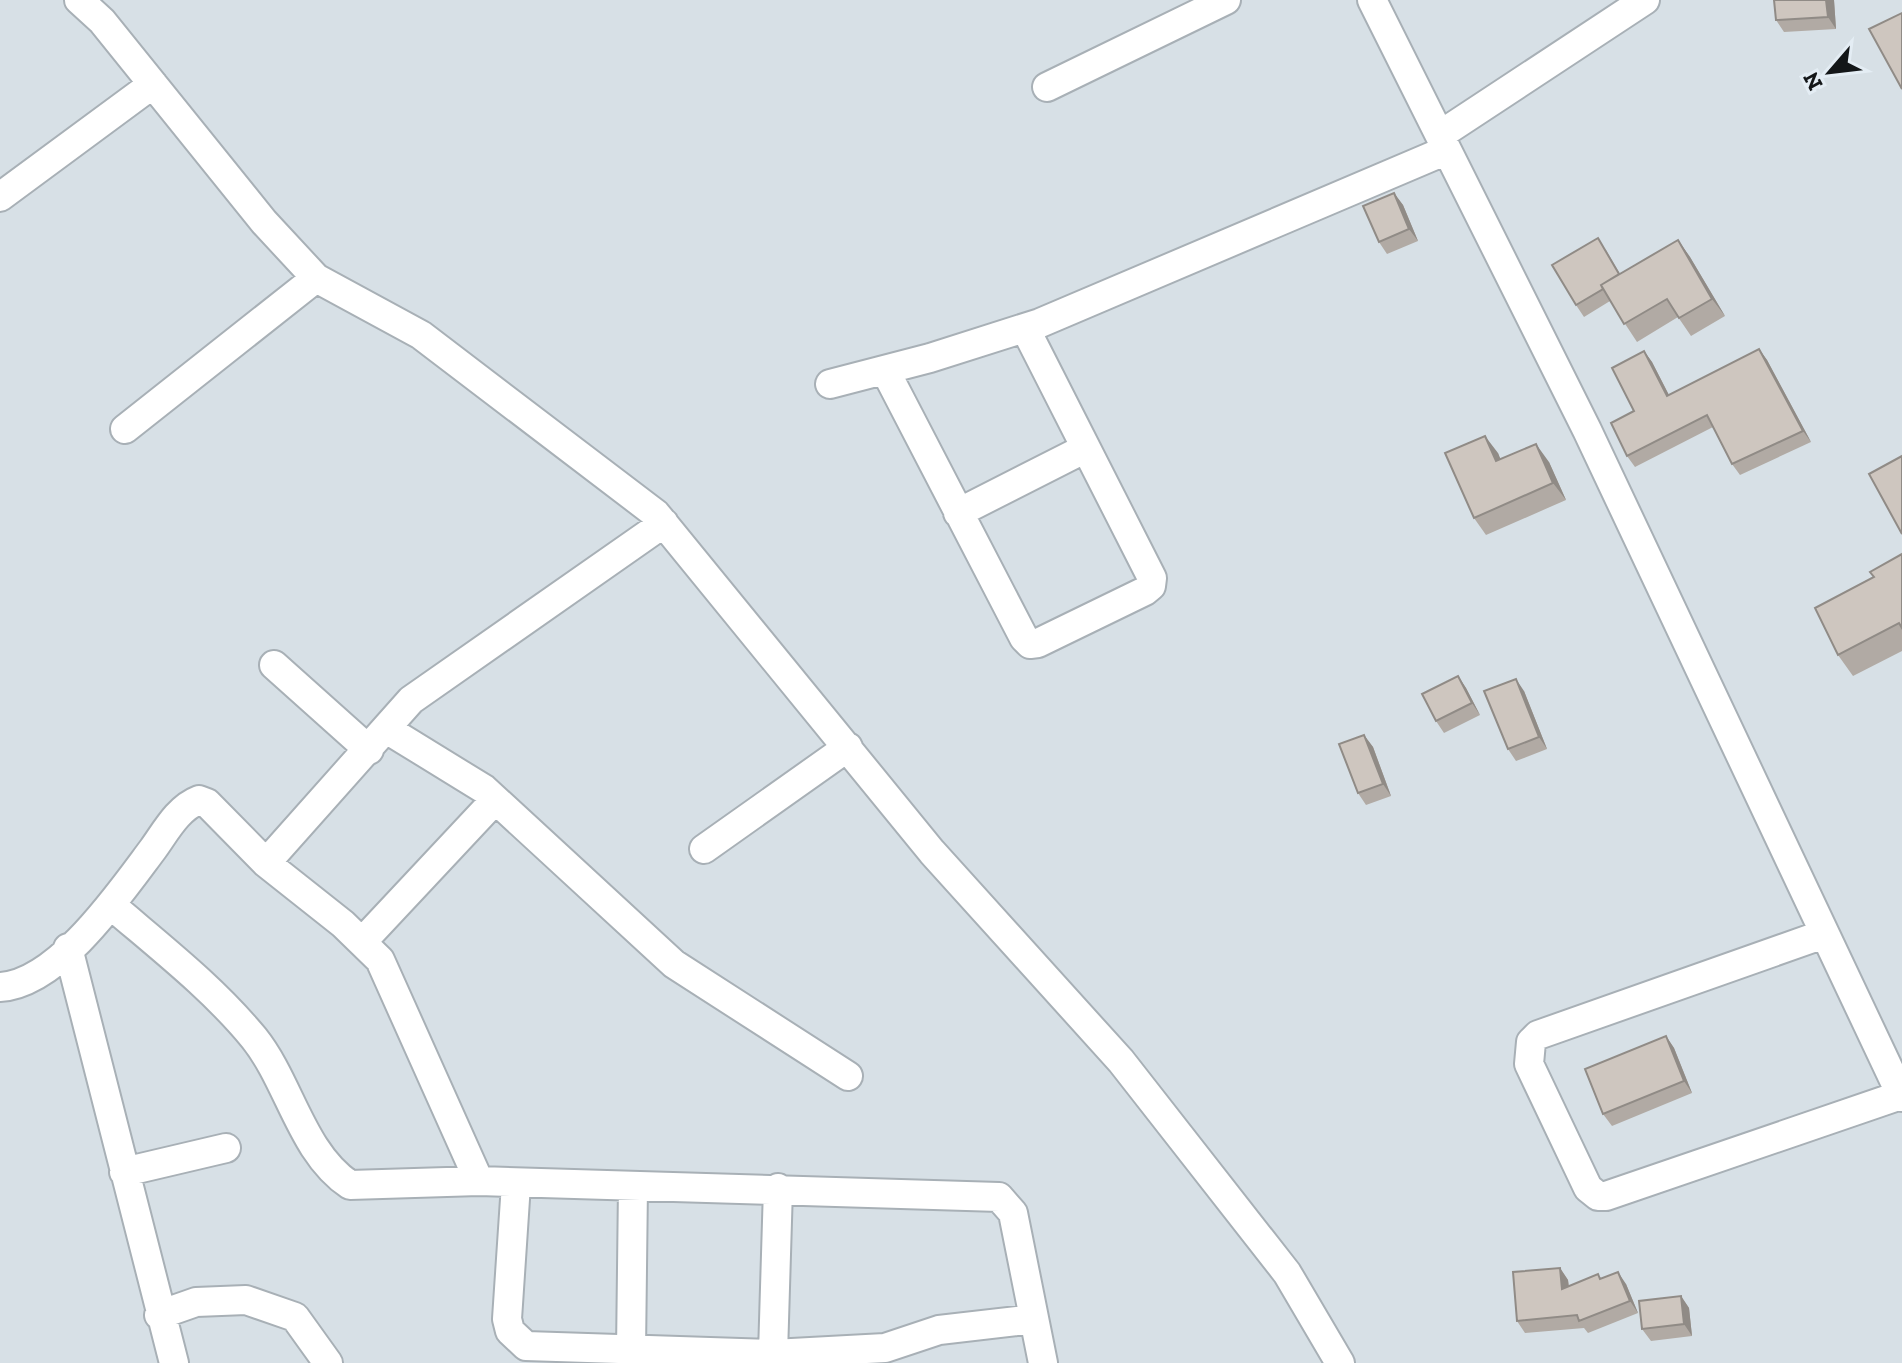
<svg xmlns="http://www.w3.org/2000/svg" width="1902" height="1363" font-family="'Zilla Slab',serif">
  <style>
    .lines { fill: none; stroke-linecap: round; stroke-linejoin: round }
    .street-casing { stroke: #a8b0b6; stroke-width: 32 }
    .street { stroke: #fff; stroke-width: 28 }
    .wall { fill: #b1aaa4 }
    .shaded-wall { fill: #908b86 }
    .building { fill: #cec6bf; stroke: #908b86; stroke-width: 2 }
  </style>
  <rect width="100%" height="100%" fill="#d7e0e6"/>
  <g class="lines">
    <g class="street-casing">
      <path id="street" d="M 79,0 L 102,21 L 264,222 L 316,278 L 421,335 L 656,514 L 932,852 L 1121,1061 L 1287,1273 L 1340,1363
        M 1372,0 L 1587,430 L 1902,1097
        M 1047,87 L 1226,0
        M 1440,135 L 1645,0
        M 0,197 L 153,84
        M 885,370 L 1024,638 L 1030,644 L 1038,643 L 1145,591 L 1151,586 L 1152,578 L 1025,328
        M 830,384 L 930,358 L 1040,323 L 1447,150
        M 125,429 L 316,278
        M 958,513 L 1086,448
        M 274,665 L 369,750
        M 388,730 L 484,789 L 674,964 L 848,1076
        M 704,849 L 848,747
        M 266,863 L 411,700 L 664,523
        M 111,905 C 160,947 213,988 254,1038 C 290,1083 301,1152 350,1185 L 479,1181 L 999,1197 L 1013,1213 L 1043,1363
        M 1824,934 L 1538,1035 L 1531,1042 L 1529,1064 L 1588,1188 L 1598,1196 L 1606,1196 L 1901,1095
        M 362,942 L 495,800
        M 68,948 L 174,1363
        M 0,987 C 58,984 120,893 153,849 C 166,831 178,808 199,800 L 207,803 L 266,863 L 343,924 L 380,960 L 479,1181
        M 124,1172 L 226,1148
        M 516,1184 L 507,1319 L 510,1331 L 526,1346 L 773,1354 L 885,1348 L 939,1330 L 1034,1319
        M 159,1315 L 196,1302 L 246,1300 L 295,1317 L 328,1363
        M 631,1351 L 633,1186
        M 773,1354 L 778,1188"/>
    </g>
    <use href="#street" class="street"/>
  </g>
  <path class="wall" d="M 1774,0 L 1834,0 L 1836,29 L 1784,32 L 1776,20 Z
    M 1394,193 L 1403,205 L 1418,241 L 1387,254 L 1379,242 Z
    M 1678,240 L 1690,257 L 1725,316 L 1691,336 L 1678,317 L 1637,342 L 1610,301 L 1584,317 L 1576,305 L 1606,250 L 1620,274 Z
    M 1759,349 L 1767,360 L 1811,442 L 1740,475 L 1732,464 L 1713,427 L 1635,467 L 1627,456 L 1644,351 L 1652,362 L 1669,395 Z
    M 1498,453 L 1500,460 L 1549,462 L 1566,500 L 1486,535 L 1474,518 Z
    M 1902,554 L 1902,651 L 1853,676 L 1838,655 L 1874,577 Z
    M 1458,676 L 1466,688 L 1480,715 L 1444,733 L 1436,721 Z
    M 1524,691 L 1547,749 L 1516,761 L 1508,749 Z
    M 1364,735 L 1373,747 L 1391,796 L 1366,805 L 1358,793 Z
    M 1666,1036 L 1674,1048 L 1692,1093 L 1612,1126 L 1603,1114 Z
    M 1560,1268 L 1568,1280 L 1569,1286 L 1598,1274 L 1601,1279 L 1626,1284 L 1638,1313 L 1588,1333 L 1584,1328 L 1525,1333 L 1517,1321 Z
    M 1681,1296 L 1689,1308 L 1692,1336 L 1651,1341 L 1642,1329 Z"/>
  <path class="shaded-wall" d="M 1826,0 L 1834,0 L 1836,29 L 1828,17 Z
    M 1394,193 L 1403,205 L 1418,241 L 1409,229 Z
    M 1678,240 L 1690,257 L 1725,316 L 1712,299 Z
    M 1759,349 L 1767,360 L 1811,442 L 1803,431 Z
    M 1644,351 L 1652,362 L 1675,407 L 1667,396 Z
    M 1485,436 L 1498,453 L 1509,479 L 1496,461 Z
    M 1536,444 L 1549,462 L 1566,500 L 1553,483 Z
    M 1458,676 L 1466,688 L 1480,715 L 1472,703 Z
    M 1516,679 L 1524,691 L 1547,749 L 1539,737 Z
    M 1364,735 L 1373,747 L 1391,796 L 1383,784 Z
    M 1666,1036 L 1674,1048 L 1692,1093 L 1684,1081 Z
    M 1560,1268 L 1568,1280 L 1570,1301 L 1562,1289 Z
    M 1618,1272 L 1626,1284 L 1638,1313 L 1630,1301 Z
    M 1681,1296 L 1689,1308 L 1692,1336 L 1684,1324 Z"/>
  <path class="building" d="M 1774,0 L 1826,0 L 1828,17 L 1776,20 Z
    M 1902,13 L 1902,89 L 1869,29 Z
    M 1394,193 L 1409,229 L 1379,242 L 1363,206 Z
    M 1598,238 L 1619,274 L 1601,285 L 1603,289 L 1576,305 L 1552,265 Z
    M 1678,240 L 1712,299 L 1679,318 L 1667,299 L 1624,324 L 1601,285 Z
    M 1759,349 L 1803,431 L 1732,464 L 1707,415 L 1627,456 L 1611,423 L 1634,411 L 1612,368 L 1644,351 L 1667,396 Z
    M 1485,436 L 1496,461 L 1536,444 L 1553,483 L 1474,518 L 1445,453 Z
    M 1902,456 L 1902,534 L 1869,474 Z
    M 1902,554 L 1902,628 L 1899,623 L 1838,655 L 1815,608 L 1874,577 L 1870,572 Z
    M 1458,676 L 1472,703 L 1436,721 L 1422,694 Z
    M 1516,679 L 1539,737 L 1508,749 L 1484,691 Z
    M 1364,735 L 1383,784 L 1358,793 L 1339,744 Z
    M 1666,1036 L 1684,1081 L 1603,1114 L 1585,1069 Z
    M 1560,1268 L 1562,1289 L 1598,1274 L 1600,1279 L 1618,1272 L 1630,1301 L 1579,1321 L 1577,1315 L 1517,1321 L 1513,1272 Z
    M 1681,1296 L 1684,1324 L 1642,1329 L 1639,1301 Z"/>
  <g transform="translate(1830 72) rotate(242)" stroke="#e4edf4" stroke-width="6" paint-order="stroke">
  <path d="M0-6L14 30L0 20L-14 30Z" fill="#131618"/>
  <text y="-12" font-size="22" font-weight="bold" text-anchor="middle" fill="#131618">N</text>
  </g>
</svg>
